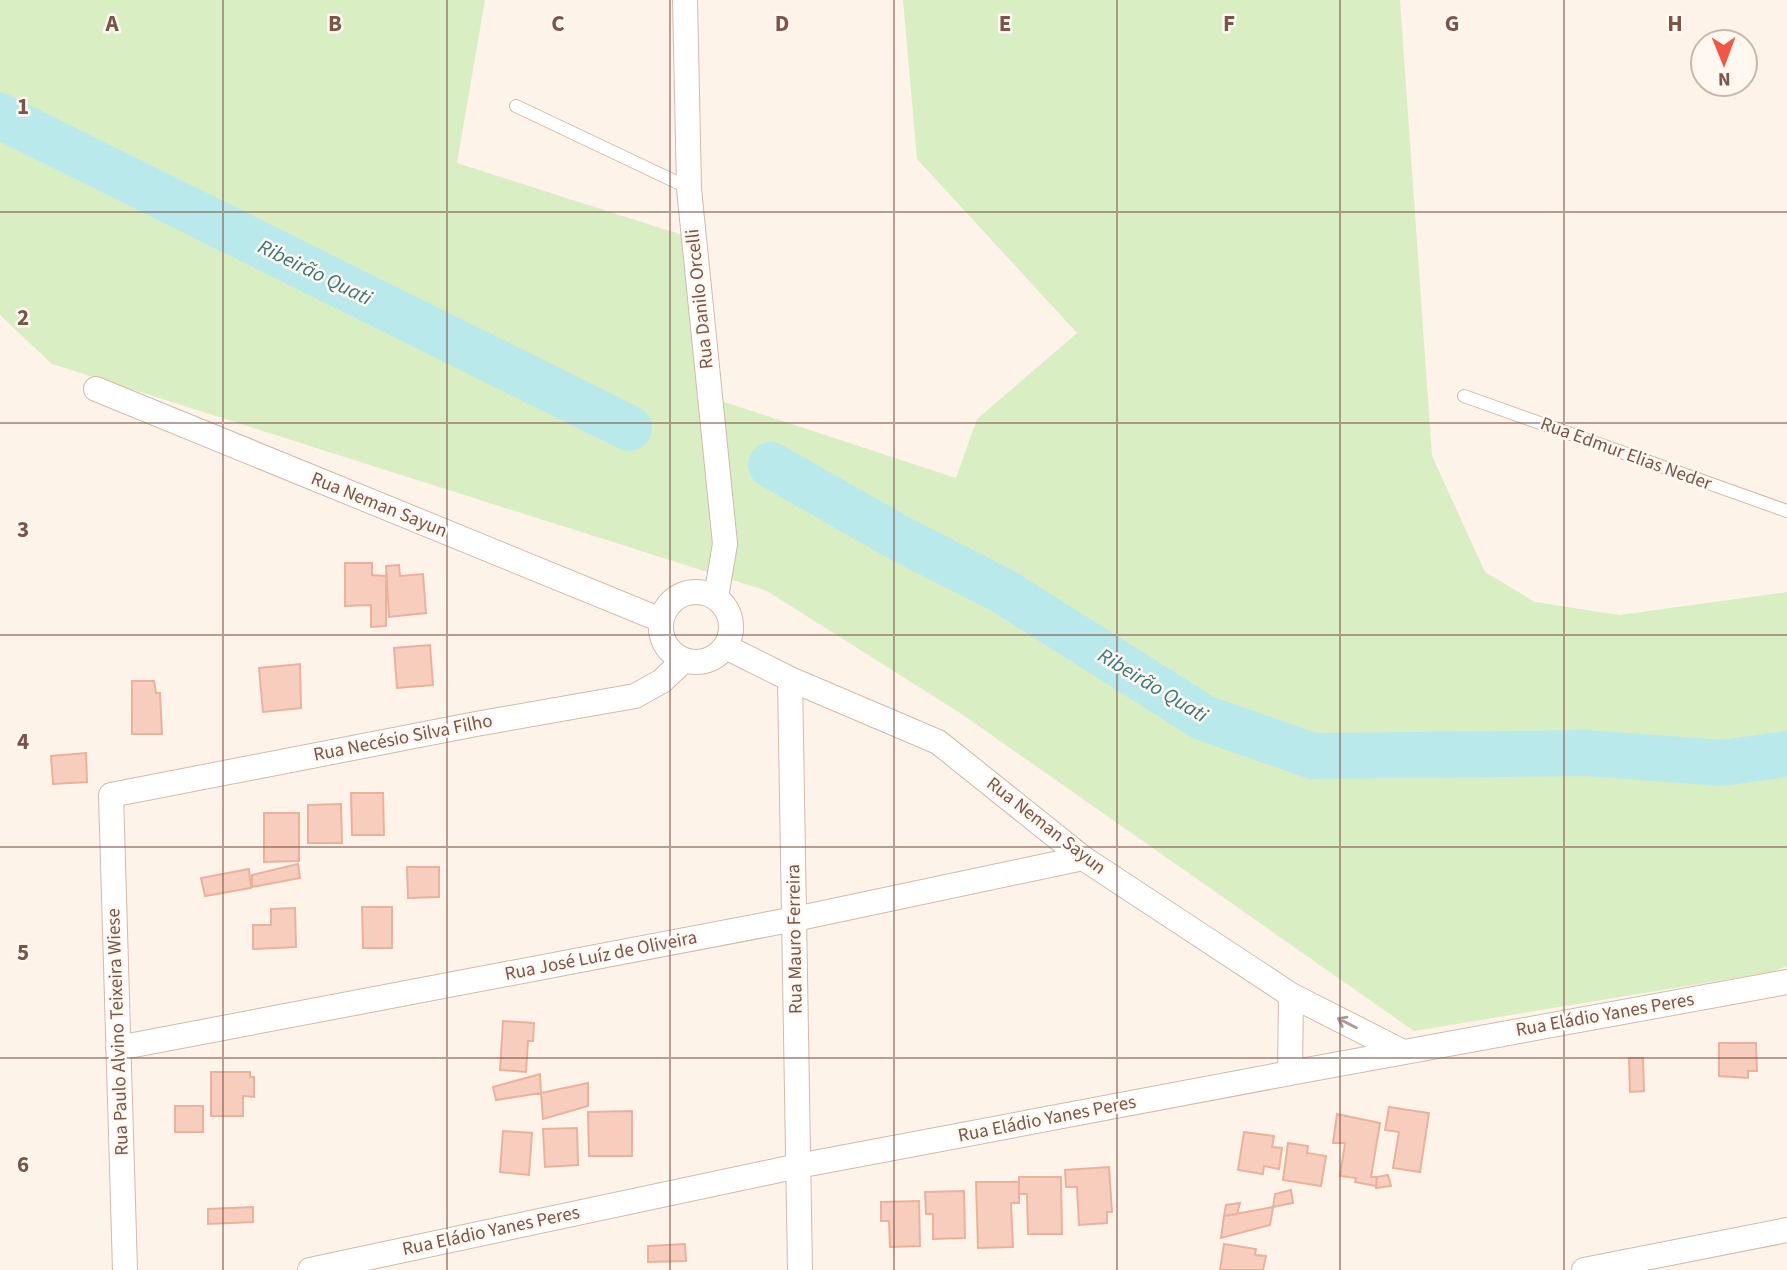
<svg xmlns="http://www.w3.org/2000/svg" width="1787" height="1270" font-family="'Source Sans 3',sans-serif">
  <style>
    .green { fill: #daeec4 }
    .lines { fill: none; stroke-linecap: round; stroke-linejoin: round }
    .river { stroke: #bae9eb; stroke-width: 46 }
    .building { fill: #f7cdbd; stroke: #ebb19c; stroke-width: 2 }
    .service-casing { stroke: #d3b9ac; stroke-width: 14 }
    .minor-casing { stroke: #d3b9ac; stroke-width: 26 }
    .service { stroke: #fff; stroke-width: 12 }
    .minor { stroke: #fff; stroke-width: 24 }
    .oneway { stroke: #b09992 }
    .grid { fill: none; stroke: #7c5549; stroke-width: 2; stroke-opacity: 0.55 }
    .labels { text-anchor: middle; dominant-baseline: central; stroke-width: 5; stroke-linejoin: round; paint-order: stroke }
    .street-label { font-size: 19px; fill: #7c5549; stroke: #fff8f1 }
    .water-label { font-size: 21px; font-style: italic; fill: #38777b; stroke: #fff8f1 }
    .grid-label { font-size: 23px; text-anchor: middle; font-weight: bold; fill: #7c5549; stroke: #fff8f1; stroke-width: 5; stroke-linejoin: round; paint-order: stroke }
  </style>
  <rect width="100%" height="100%" fill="#fef3e8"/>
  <path class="green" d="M 0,0 L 485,0 L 457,163 L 701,241 L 697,393 L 956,478 L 977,419 L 1077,333 L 917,159 L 903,0 L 1400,0 L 1432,456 L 1485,572 L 1535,602 L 1619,615 L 1787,592 L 1787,966 L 1772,972 L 1414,1031 L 960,713 L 767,591 L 52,364 L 0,315 Z"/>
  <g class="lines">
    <path class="river" d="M 0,116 L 629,428
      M 771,465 L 901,539 L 1003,591 L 1204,718 L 1313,756 L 1587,753 L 1722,763 L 1787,754"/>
  </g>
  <path class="building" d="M 345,563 L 372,563 L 372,575 L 386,576 L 386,626 L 371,627 L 371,605 L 345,606 Z
    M 399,565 L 400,576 L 423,574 L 426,613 L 389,617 L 386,566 Z
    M 430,645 L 433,685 L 397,688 L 394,648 Z
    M 300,664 L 301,708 L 263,712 L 259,668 Z
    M 132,681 L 154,681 L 156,693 L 160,693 L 162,734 L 132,734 Z
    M 86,753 L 87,782 L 53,784 L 51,756 Z
    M 351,793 L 383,793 L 384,835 L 352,835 Z
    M 341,804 L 342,843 L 308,843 L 308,805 Z
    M 264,813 L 299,813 L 299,861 L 264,862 Z
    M 298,864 L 300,878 L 252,887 L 252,875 Z
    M 407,867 L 439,867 L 439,897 L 408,898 Z
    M 249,869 L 251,888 L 205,896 L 201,878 Z
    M 362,907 L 392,907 L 392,948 L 363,948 Z
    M 295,908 L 296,947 L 253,949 L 253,925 L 271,925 L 271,909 Z
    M 503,1021 L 534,1023 L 533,1041 L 528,1041 L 526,1072 L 500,1070 Z
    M 1719,1043 L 1756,1043 L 1757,1071 L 1748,1071 L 1748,1078 L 1719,1076 Z
    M 1629,1058 L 1643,1058 L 1644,1091 L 1630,1092 Z
    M 211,1072 L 250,1072 L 250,1077 L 254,1077 L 254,1097 L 243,1096 L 243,1116 L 211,1116 Z
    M 540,1074 L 541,1093 L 496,1100 L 493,1087 Z
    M 588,1083 L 588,1106 L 543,1119 L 541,1093 Z
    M 175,1106 L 203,1106 L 203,1132 L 175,1132 Z
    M 1389,1107 L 1429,1113 L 1420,1172 L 1393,1168 L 1399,1132 L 1385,1130 Z
    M 632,1111 L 632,1156 L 589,1156 L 588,1112 Z
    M 1337,1114 L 1380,1123 L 1371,1177 L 1377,1177 L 1376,1186 L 1355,1182 L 1356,1178 L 1340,1176 L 1345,1143 L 1333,1143 Z
    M 577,1128 L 578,1165 L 545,1167 L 543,1129 Z
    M 503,1131 L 532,1133 L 529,1175 L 500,1172 Z
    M 1244,1132 L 1274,1136 L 1272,1147 L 1282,1148 L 1279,1169 L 1264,1166 L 1263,1174 L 1238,1170 Z
    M 1288,1143 L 1308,1146 L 1307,1153 L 1326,1156 L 1321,1186 L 1283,1180 Z
    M 1109,1167 L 1112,1212 L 1107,1212 L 1107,1223 L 1079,1225 L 1077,1187 L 1066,1187 L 1065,1170 Z
    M 1388,1175 L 1391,1186 L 1376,1188 L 1377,1177 Z
    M 1019,1177 L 1061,1177 L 1062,1234 L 1028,1234 L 1027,1194 L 1019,1194 Z
    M 976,1182 L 1019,1182 L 1019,1203 L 1011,1203 L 1013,1247 L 978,1248 Z
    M 1291,1190 L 1293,1203 L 1273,1207 L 1275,1194 Z
    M 964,1191 L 965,1238 L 933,1239 L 933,1214 L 926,1214 L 925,1192 Z
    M 919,1201 L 920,1246 L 890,1247 L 889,1221 L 881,1221 L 881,1202 Z
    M 1240,1203 L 1237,1214 L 1224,1216 L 1226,1205 Z
    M 253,1207 L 253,1222 L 208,1224 L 208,1209 Z
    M 1273,1207 L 1270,1225 L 1221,1238 L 1224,1216 Z
    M 685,1244 L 686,1261 L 648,1262 L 648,1246 Z
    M 1224,1244 L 1256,1249 L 1255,1255 L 1266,1256 L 1263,1270 L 1220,1270 Z"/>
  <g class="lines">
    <g class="service-casing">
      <path id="service" d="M 516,106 L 689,188
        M 1464,396 L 1787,511"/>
    </g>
    <g class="minor-casing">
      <path id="minor" d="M 685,0 L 689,189 L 725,544 L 716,597
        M 96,389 L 661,620
        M661 627a35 35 0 1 1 70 0a35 35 0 1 1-70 0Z
        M 726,647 L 790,679 L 800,1270
        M 790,679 L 938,742 L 1083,858 L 1291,995 L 1403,1052
        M 118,1048 L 795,919 L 1083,858
        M 1290,1073 L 1291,995
        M 125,1270 L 111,795 L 476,724 L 635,696 L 662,681 L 684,660
        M 310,1270 L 798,1166 L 1290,1073 L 1787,982
        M 1584,1270 L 1787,1230"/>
    </g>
    <use href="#service" class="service"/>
    <use href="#minor" class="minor"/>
  </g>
  <defs><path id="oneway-shaft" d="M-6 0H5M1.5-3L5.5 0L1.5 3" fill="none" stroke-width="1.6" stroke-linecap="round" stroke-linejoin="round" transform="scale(1.75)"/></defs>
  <use class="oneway" href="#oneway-shaft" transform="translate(1347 1023) rotate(-153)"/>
  <path class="grid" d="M 223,0 L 223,1270M 447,0 L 447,1270M 670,0 L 670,1270M 894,0 L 894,1270M 1117,0 L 1117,1270M 1340,0 L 1340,1270M 1564,0 L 1564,1270M 0,212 L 1787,212M 0,423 L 1787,423M 0,635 L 1787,635M 0,847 L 1787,847M 0,1058 L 1787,1058"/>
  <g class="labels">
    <g class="street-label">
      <text transform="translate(700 299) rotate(-96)">Rua Danilo Orcelli</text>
      <text transform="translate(1626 454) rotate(20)">Rua Edmur Elias Neder</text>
      <text transform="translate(379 505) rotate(22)">Rua Neman Sayun</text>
      <text transform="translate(403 738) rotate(-11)">Rua Necésio Silva Filho</text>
      <text transform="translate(1046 826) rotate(38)">Rua Neman Sayun</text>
      <text transform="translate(795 939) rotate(-91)">Rua Mauro Ferreira</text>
      <text transform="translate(601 956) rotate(-11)">Rua José Luíz de Oliveira</text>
      <text transform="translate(1605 1015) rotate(-10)">Rua Eládio Yanes Peres</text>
      <text transform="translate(118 1032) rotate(-92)">Rua Paulo Alvino Teixeira Wiese</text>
      <text transform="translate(1047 1119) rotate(-11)">Rua Eládio Yanes Peres</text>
      <text transform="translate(491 1231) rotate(-12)">Rua Eládio Yanes Peres</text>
    </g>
    <g class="water-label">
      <text transform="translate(315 272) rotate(26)">Ribeirão Quati</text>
      <text transform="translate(1153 685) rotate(31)">Ribeirão Quati</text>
    </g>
  </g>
  <g class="grid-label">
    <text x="112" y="31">A</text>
    <text x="335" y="31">B</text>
    <text x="558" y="31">C</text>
    <text x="782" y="31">D</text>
    <text x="1005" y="31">E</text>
    <text x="1229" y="31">F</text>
    <text x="1452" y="31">G</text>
    <text x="1675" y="31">H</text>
    <text x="23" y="114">1</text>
    <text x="23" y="325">2</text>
    <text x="23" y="537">3</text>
    <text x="23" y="749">4</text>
    <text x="23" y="960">5</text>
    <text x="23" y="1172">6</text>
  </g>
  <g transform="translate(1724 63) rotate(179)"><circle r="33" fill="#fff8f1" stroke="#cbb7ae" stroke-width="2"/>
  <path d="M0-5L12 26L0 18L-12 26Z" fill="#f35643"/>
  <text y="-10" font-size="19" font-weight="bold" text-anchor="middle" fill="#7c5549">N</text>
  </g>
</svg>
